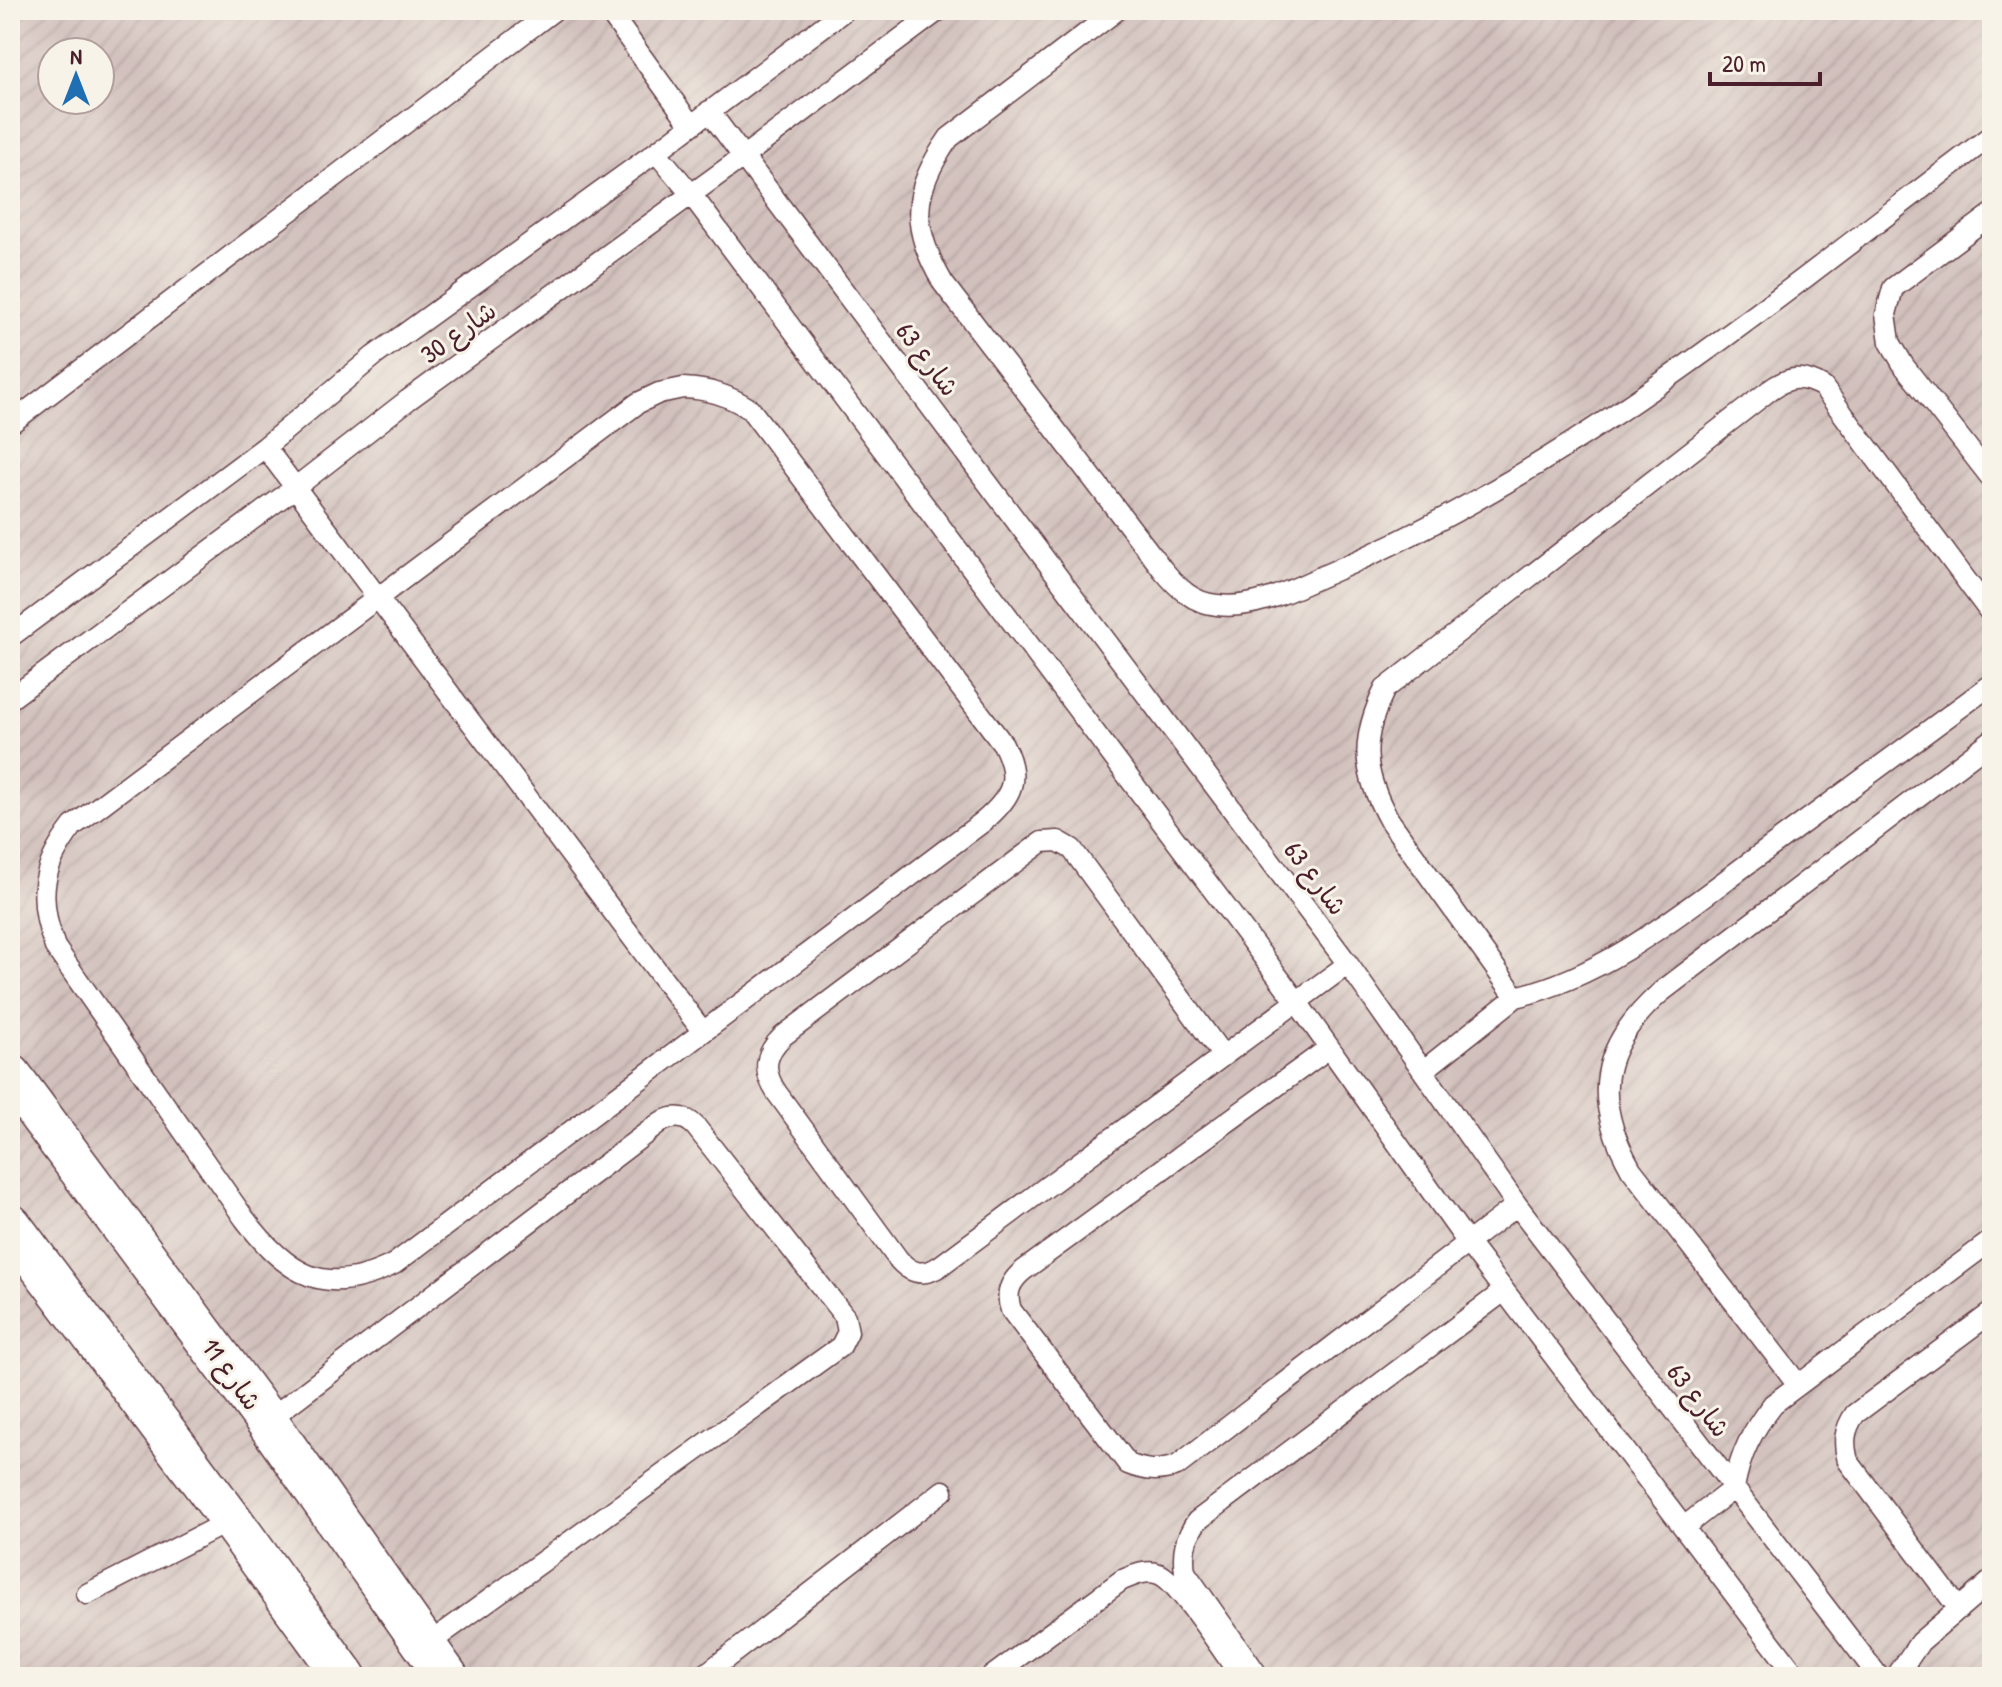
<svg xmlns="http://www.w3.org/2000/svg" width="2002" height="1687" font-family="'Patrick Hand','Playpen Sans Arabic',sans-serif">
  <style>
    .industrial { fill: url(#industrial-furrows); fill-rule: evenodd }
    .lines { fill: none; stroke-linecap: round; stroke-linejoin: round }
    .service-casing { stroke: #633d44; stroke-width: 23 }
    .minor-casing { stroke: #633d44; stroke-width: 45 }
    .service { stroke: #fff; stroke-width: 20 }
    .minor { stroke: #fff; stroke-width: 42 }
    .labels { text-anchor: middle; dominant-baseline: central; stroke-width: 6; stroke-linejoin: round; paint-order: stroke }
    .street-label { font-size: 26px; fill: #4a1f2b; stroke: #f7f3e8 }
  </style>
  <defs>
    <pattern id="industrial-furrows" width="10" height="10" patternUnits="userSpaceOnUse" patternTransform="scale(2)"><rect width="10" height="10" fill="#d1c0bc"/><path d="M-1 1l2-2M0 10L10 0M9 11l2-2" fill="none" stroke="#b5a5a2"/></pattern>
  </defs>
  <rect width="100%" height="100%" fill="#f7f3e8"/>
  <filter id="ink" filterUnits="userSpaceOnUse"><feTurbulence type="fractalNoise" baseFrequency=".0125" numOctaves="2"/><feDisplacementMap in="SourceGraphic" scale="16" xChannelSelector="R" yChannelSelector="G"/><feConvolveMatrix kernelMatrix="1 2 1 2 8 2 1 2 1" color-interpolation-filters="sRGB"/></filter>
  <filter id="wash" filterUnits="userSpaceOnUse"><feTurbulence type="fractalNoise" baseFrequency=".006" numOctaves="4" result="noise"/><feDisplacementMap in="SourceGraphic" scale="32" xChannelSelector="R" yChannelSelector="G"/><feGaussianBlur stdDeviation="1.8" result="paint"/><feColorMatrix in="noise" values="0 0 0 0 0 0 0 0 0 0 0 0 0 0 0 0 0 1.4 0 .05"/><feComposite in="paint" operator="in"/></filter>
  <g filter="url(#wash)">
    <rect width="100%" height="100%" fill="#f3e9d3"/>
    <path class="industrial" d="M 10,10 L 1992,10 L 1992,1677 L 10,1677 ZM 52,52 L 100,52 L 100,100 L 52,100 Z"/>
  </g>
  <g filter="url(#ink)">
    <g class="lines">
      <g class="service-casing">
        <path id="service" d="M 608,10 L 691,125
          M 1117,10 L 949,138 C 911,192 910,226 943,283 L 1163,570 C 1178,588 1193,603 1217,605 C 1258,610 1296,587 1332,572 C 1576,467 1782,293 1992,135
          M 709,111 L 1348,964 L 1517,1205 L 1879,1677
          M 656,152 L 691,194 L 1297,1002 L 1468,1243 L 1797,1677
          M 1992,214 L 1893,288 L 1886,314 L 1890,342 L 1904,366 L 1992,479
          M 683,388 C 709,389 728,395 750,409 L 1003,744 C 1021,779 1013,796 984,821 L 394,1264 C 325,1299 287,1275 244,1218 L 55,947 C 37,898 41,867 73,826 L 638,403 L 659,393 Z
          M 10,424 L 554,10
          M 265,447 L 703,1032
          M 1992,615 L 1823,387 C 1803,375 1789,376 1770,390 L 1385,689 C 1360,739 1362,772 1389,820 L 1516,997 C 1611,974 1684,910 1761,854 C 1838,797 1915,740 1992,684
          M 10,637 L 265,447 L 374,356 L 656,152 L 845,10
          M 10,699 L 296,487 L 408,400 L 744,156 L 939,10
          M 1329,1048 L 1024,1270 C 1010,1281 1005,1293 1011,1310 L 1128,1464 C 1146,1471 1158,1472 1177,1466 L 1517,1205
          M 1223,1056 L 940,1266 C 923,1277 911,1274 898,1259 L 777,1093 C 762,1071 764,1054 783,1036 L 1042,842 L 1058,841 L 1072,849 L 1223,1056 L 1348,964
          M 1424,1070 L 1516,997
          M 1797,1383 L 1631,1169 C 1591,1098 1600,1046 1661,992 L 1992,740
          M 267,1421 L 661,1122 C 675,1115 686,1116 696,1127 L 845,1317 L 848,1332 L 841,1346 L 424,1647
          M 1684,1527 L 1734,1488 C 1740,1454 1752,1431 1773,1404 L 1992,1240
          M 87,1594 L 231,1520
          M 1959,1609 L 1848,1461 C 1843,1442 1844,1430 1855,1414 L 1992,1312
          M 702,1677 L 943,1491
          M 991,1677 L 1122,1580 C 1133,1576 1146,1569 1159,1574 C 1177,1580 1227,1657 1241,1677
          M 1259,1677 L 1185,1572 C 1182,1551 1185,1539 1197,1521 L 1504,1291
          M 1896,1677 L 1920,1642 L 1992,1580"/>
      </g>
      <g class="minor-casing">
        <path id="minor" d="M 10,1075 L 267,1421 L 447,1677
          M 10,1225 L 231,1520 L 345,1677"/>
      </g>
      <use href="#service" class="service"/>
      <use href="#minor" class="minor"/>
    </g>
  </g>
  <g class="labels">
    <g class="street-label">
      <text transform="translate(458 332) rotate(-36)">شارع 30</text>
      <text transform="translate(928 359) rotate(53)">شارع 63</text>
      <text transform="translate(1316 878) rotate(53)">شارع 63</text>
      <text transform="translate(232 1374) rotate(54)">شارع 11</text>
      <text transform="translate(1699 1400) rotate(53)">شارع 63</text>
    </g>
  </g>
  <rect width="2002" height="1687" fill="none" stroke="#f7f3e8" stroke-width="40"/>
  <g transform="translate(76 76)"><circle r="38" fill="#f7f3e8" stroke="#b29e9c" stroke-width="2"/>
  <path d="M0-6L14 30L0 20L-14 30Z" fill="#1f6fb2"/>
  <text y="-12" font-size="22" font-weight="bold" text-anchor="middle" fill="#4a1f2b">N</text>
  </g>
  <path d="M1710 72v12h110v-12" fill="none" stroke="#4a1f2b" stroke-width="4"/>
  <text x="1722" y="72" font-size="24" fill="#4a1f2b" stroke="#f7f3e8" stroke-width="6" paint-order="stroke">20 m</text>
</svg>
